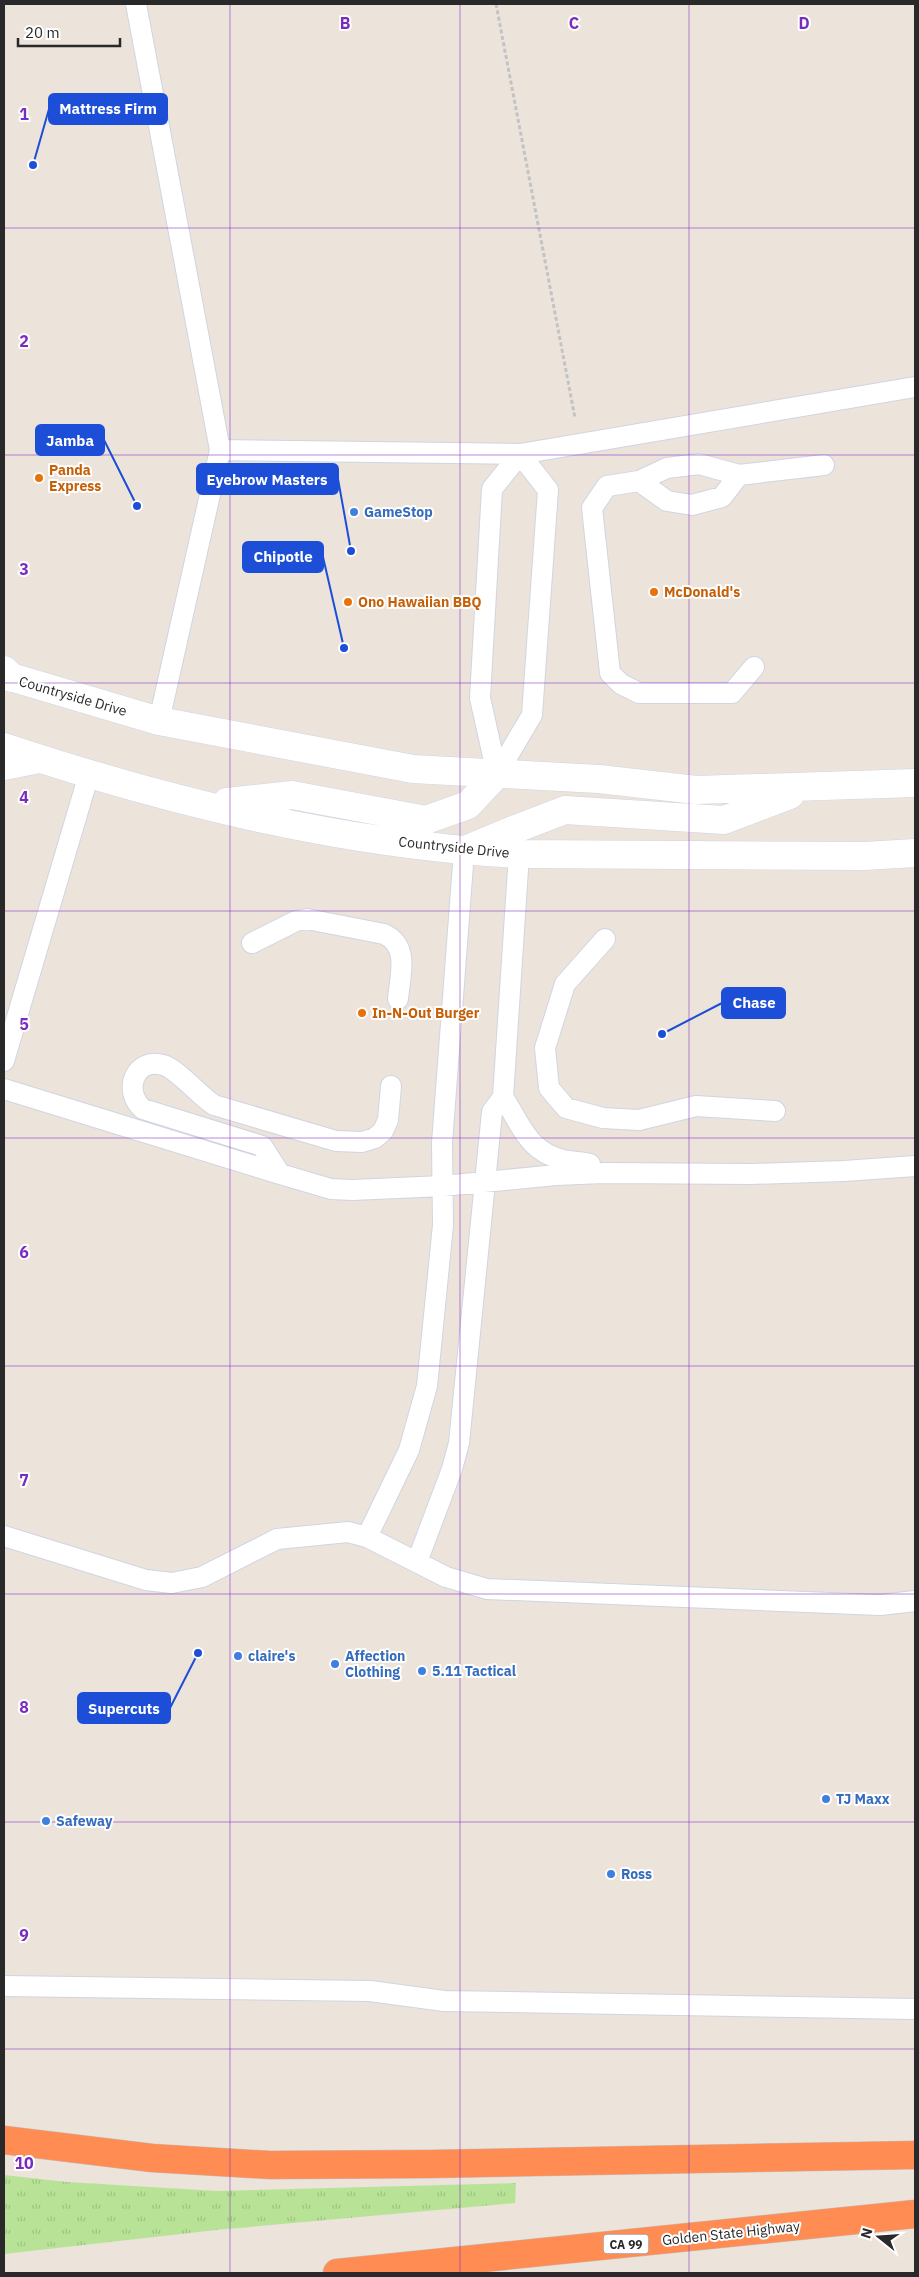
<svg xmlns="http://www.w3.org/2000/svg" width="919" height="2277" font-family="'IBM Plex Sans',sans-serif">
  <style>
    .grass { fill: url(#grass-tufts) }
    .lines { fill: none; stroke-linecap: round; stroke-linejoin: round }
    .service-casing { stroke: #d0d5e2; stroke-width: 22 }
    .tertiary-casing { stroke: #d0d5e2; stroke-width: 29 }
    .secondary-casing { stroke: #d0d5e2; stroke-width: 29 }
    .motorway-casing { stroke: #c3c3c3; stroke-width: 29 }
    .path { stroke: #c3c3c3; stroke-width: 3; stroke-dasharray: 4 2.5; stroke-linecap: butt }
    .service { stroke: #fff; stroke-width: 20 }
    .tertiary { stroke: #fff; stroke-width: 28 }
    .secondary { stroke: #fff; stroke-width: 28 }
    .motorway { stroke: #ff8d53; stroke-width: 28 }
    .grid { fill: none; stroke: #7b2cbf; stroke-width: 1; stroke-opacity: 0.55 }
    .food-dot { fill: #e8710a; stroke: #fff; stroke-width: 2 }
    .shop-dot { fill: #3f7fe0; stroke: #fff; stroke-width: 2 }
    .labels { text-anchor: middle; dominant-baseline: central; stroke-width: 4; stroke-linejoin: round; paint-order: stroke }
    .shield { fill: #fff; stroke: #696969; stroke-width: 1 }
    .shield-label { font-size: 12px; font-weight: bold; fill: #292929 }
    .food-label { font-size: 14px; font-weight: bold; fill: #c56008; stroke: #fff; text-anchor: start }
    .shop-label { font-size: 14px; font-weight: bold; fill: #366cbe; stroke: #fff; text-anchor: start }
    .street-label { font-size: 14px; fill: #292929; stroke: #fff }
    .grid-label { font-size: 16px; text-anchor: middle; font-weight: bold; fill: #7b2cbf; stroke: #fff; stroke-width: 4; stroke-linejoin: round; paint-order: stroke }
    .leader { fill: none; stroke: #1d4ed8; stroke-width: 2 }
    .callout-dot { fill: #1d4ed8; stroke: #fff; stroke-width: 2 }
    .callout { fill: #1d4ed8; stroke: #1d4ed8; stroke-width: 2 }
    .callout-label { font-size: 15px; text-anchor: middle; font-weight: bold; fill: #fff }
  </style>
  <defs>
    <pattern id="grass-tufts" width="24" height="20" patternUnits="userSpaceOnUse" patternTransform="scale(1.25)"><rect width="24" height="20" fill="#b8e397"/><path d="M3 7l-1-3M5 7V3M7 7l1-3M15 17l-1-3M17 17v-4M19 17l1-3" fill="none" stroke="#9ec382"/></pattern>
  </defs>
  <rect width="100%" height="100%" fill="#ece3db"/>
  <path class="grass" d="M 4,2175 L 67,2182 L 217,2191 L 516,2183 L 515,2203 L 216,2230 L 4,2254 Z"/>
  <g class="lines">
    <g class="service-casing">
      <path id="service" d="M 136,4 L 220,450
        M 520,454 L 548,490 L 532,715 L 497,774 L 480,698 L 492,489 Z
        M 639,481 L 667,468 L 699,464 L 739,475
        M 754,667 L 732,693 L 639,693 L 621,684 L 610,673 L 592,508 L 607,486 L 639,481 L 667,501 L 692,505 L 722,497 L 739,475 L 824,465
        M 159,721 L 220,450 L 520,454 L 915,387
        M 605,939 L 565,984 L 545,1048 L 549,1088 L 566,1108 L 603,1118 L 639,1120 L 696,1106 L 775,1111
        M 252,943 L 296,921 L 307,919 L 384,934 C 410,946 400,975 398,999
        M 4,1061 L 89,774
        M 4,1089 L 280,1174 L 331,1189 L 352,1190 L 443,1186 L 556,1175 L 604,1173 L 751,1174 L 844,1171 L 915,1166
        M 503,1097 C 521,1124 527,1151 563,1160 C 572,1162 582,1162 590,1164
        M 280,1174 L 262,1146 L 143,1109 C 122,1091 135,1057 163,1065 C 176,1068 200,1096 214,1105 L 336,1141 L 362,1142 L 375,1138 L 383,1131 L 388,1120 L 391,1086
        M 4,1536 L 146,1580 L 172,1583 L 202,1577 L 277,1539 L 348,1532 L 367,1537 L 446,1577 L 487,1589 L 880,1605 L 915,1601
        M 367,1537 L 409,1450 L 427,1386 L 443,1225 L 442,1143 L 464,851
        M 417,1562 L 452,1469 L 459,1443 L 492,1112 L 503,1097 L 519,854
        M 4,1986 L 370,1991 L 444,2001 L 915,2009"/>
    </g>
    <g class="tertiary-casing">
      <path id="tertiary" d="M 4,675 L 159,721 L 413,769 L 599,779 L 696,790 L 915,783
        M 4,747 C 170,802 344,845 519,854 L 864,856 L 915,853
        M 227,802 L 292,795 L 426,820 L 468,805 L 497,774
        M 470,848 L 513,830 L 565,810 L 724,820 L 790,795"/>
    </g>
    <g class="secondary-casing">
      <path id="secondary" d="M 4,670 L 12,678
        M 4,766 L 39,759"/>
    </g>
    <g class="motorway-casing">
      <path id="motorway" d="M 4,2140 L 152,2158 L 270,2165 L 431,2164 L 915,2155
        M 337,2273 L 915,2214"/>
    </g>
    <path class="path" d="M 496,4 L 575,418"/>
    <use href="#service" class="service"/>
    <use href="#tertiary" class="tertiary"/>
    <use href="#secondary" class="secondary"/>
    <use href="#motorway" class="motorway"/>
  </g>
  <path class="grid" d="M 230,4 L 230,2273M 460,4 L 460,2273M 689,4 L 689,2273M 4,228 L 915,228M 4,455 L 915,455M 4,683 L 915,683M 4,911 L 915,911M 4,1138 L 915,1138M 4,1366 L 915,1366M 4,1594 L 915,1594M 4,1822 L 915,1822M 4,2049 L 915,2049"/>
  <g class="food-dot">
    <circle cx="39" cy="478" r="5"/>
    <circle cx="654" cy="592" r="5"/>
    <circle cx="348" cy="602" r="5"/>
    <circle cx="362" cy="1013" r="5"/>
  </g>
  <g class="shop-dot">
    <circle cx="354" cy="512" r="5"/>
    <circle cx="238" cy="1656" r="5"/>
    <circle cx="335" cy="1664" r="5"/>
    <circle cx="422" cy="1671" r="5"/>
    <circle cx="826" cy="1799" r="5"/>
    <circle cx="46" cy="1821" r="5"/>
    <circle cx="611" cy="1874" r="5"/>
  </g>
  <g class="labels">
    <rect class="shield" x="603.5" y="2234.5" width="45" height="19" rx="4"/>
    <g class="shield-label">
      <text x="626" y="2244">CA 99</text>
    </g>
    <g class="food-label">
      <text x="49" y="470">Panda<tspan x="49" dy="16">Express</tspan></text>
      <text x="664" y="592">McDonald's</text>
      <text x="358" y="602">Ono Hawaiian BBQ</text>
      <text x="372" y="1013">In-N-Out Burger</text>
    </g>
    <g class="shop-label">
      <text x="364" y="512">GameStop</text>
      <text x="248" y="1656">claire's</text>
      <text x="345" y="1656">Affection<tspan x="345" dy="16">Clothing</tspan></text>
      <text x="432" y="1671">5.11 Tactical</text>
      <text x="836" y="1799">TJ Maxx</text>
      <text x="56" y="1821">Safeway</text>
      <text x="621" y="1874">Ross</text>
    </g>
    <g class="street-label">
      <text transform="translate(73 696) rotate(16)">Countryside Drive</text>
      <text transform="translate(454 847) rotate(6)">Countryside Drive</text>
      <text transform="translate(731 2233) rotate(-6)">Golden State Highway</text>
    </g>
  </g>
  <g class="grid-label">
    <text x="345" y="29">B</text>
    <text x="574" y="29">C</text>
    <text x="804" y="29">D</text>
    <text x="24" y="120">1</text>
    <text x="24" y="347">2</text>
    <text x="24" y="575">3</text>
    <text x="24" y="803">4</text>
    <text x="24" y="1030">5</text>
    <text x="24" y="1258">6</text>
    <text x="24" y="1486">7</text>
    <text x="24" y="1713">8</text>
    <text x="24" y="1941">9</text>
    <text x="24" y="2169">10</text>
  </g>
  <path class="leader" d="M33 165L49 109M137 506L104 440M351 551L338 479M344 648L323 557M662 1034L722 1003M198 1653L170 1708"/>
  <g class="callout-dot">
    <circle cx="33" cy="165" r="5"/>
    <circle cx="137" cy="506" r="5"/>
    <circle cx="351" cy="551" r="5"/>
    <circle cx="344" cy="648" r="5"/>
    <circle cx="662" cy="1034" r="5"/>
    <circle cx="198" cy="1653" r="5"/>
  </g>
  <g class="callout">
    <rect x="49" y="94" width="118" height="30" rx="5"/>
    <rect x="36" y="425" width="68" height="30" rx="5"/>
    <rect x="197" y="464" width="141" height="30" rx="5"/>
    <rect x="243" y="542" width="80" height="30" rx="5"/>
    <rect x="722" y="988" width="63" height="30" rx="5"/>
    <rect x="78" y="1693" width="92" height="30" rx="5"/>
  </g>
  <g class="callout-label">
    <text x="108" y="114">Mattress Firm</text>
    <text x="70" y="446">Jamba</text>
    <text x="267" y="485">Eyebrow Masters</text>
    <text x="283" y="562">Chipotle</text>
    <text x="754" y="1008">Chase</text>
    <text x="124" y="1714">Supercuts</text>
  </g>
  <rect width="919" height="2277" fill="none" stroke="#292929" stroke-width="10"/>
  <g transform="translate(879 2237) rotate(287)" stroke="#ffffff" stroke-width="4" paint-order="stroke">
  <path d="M0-4L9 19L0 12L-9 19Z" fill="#292929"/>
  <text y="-8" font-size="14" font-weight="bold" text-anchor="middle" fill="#292929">N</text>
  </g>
  <path d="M18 38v8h102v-8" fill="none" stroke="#292929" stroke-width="2.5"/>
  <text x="25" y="38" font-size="15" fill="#292929" stroke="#ffffff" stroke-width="4" paint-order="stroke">20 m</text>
</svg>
